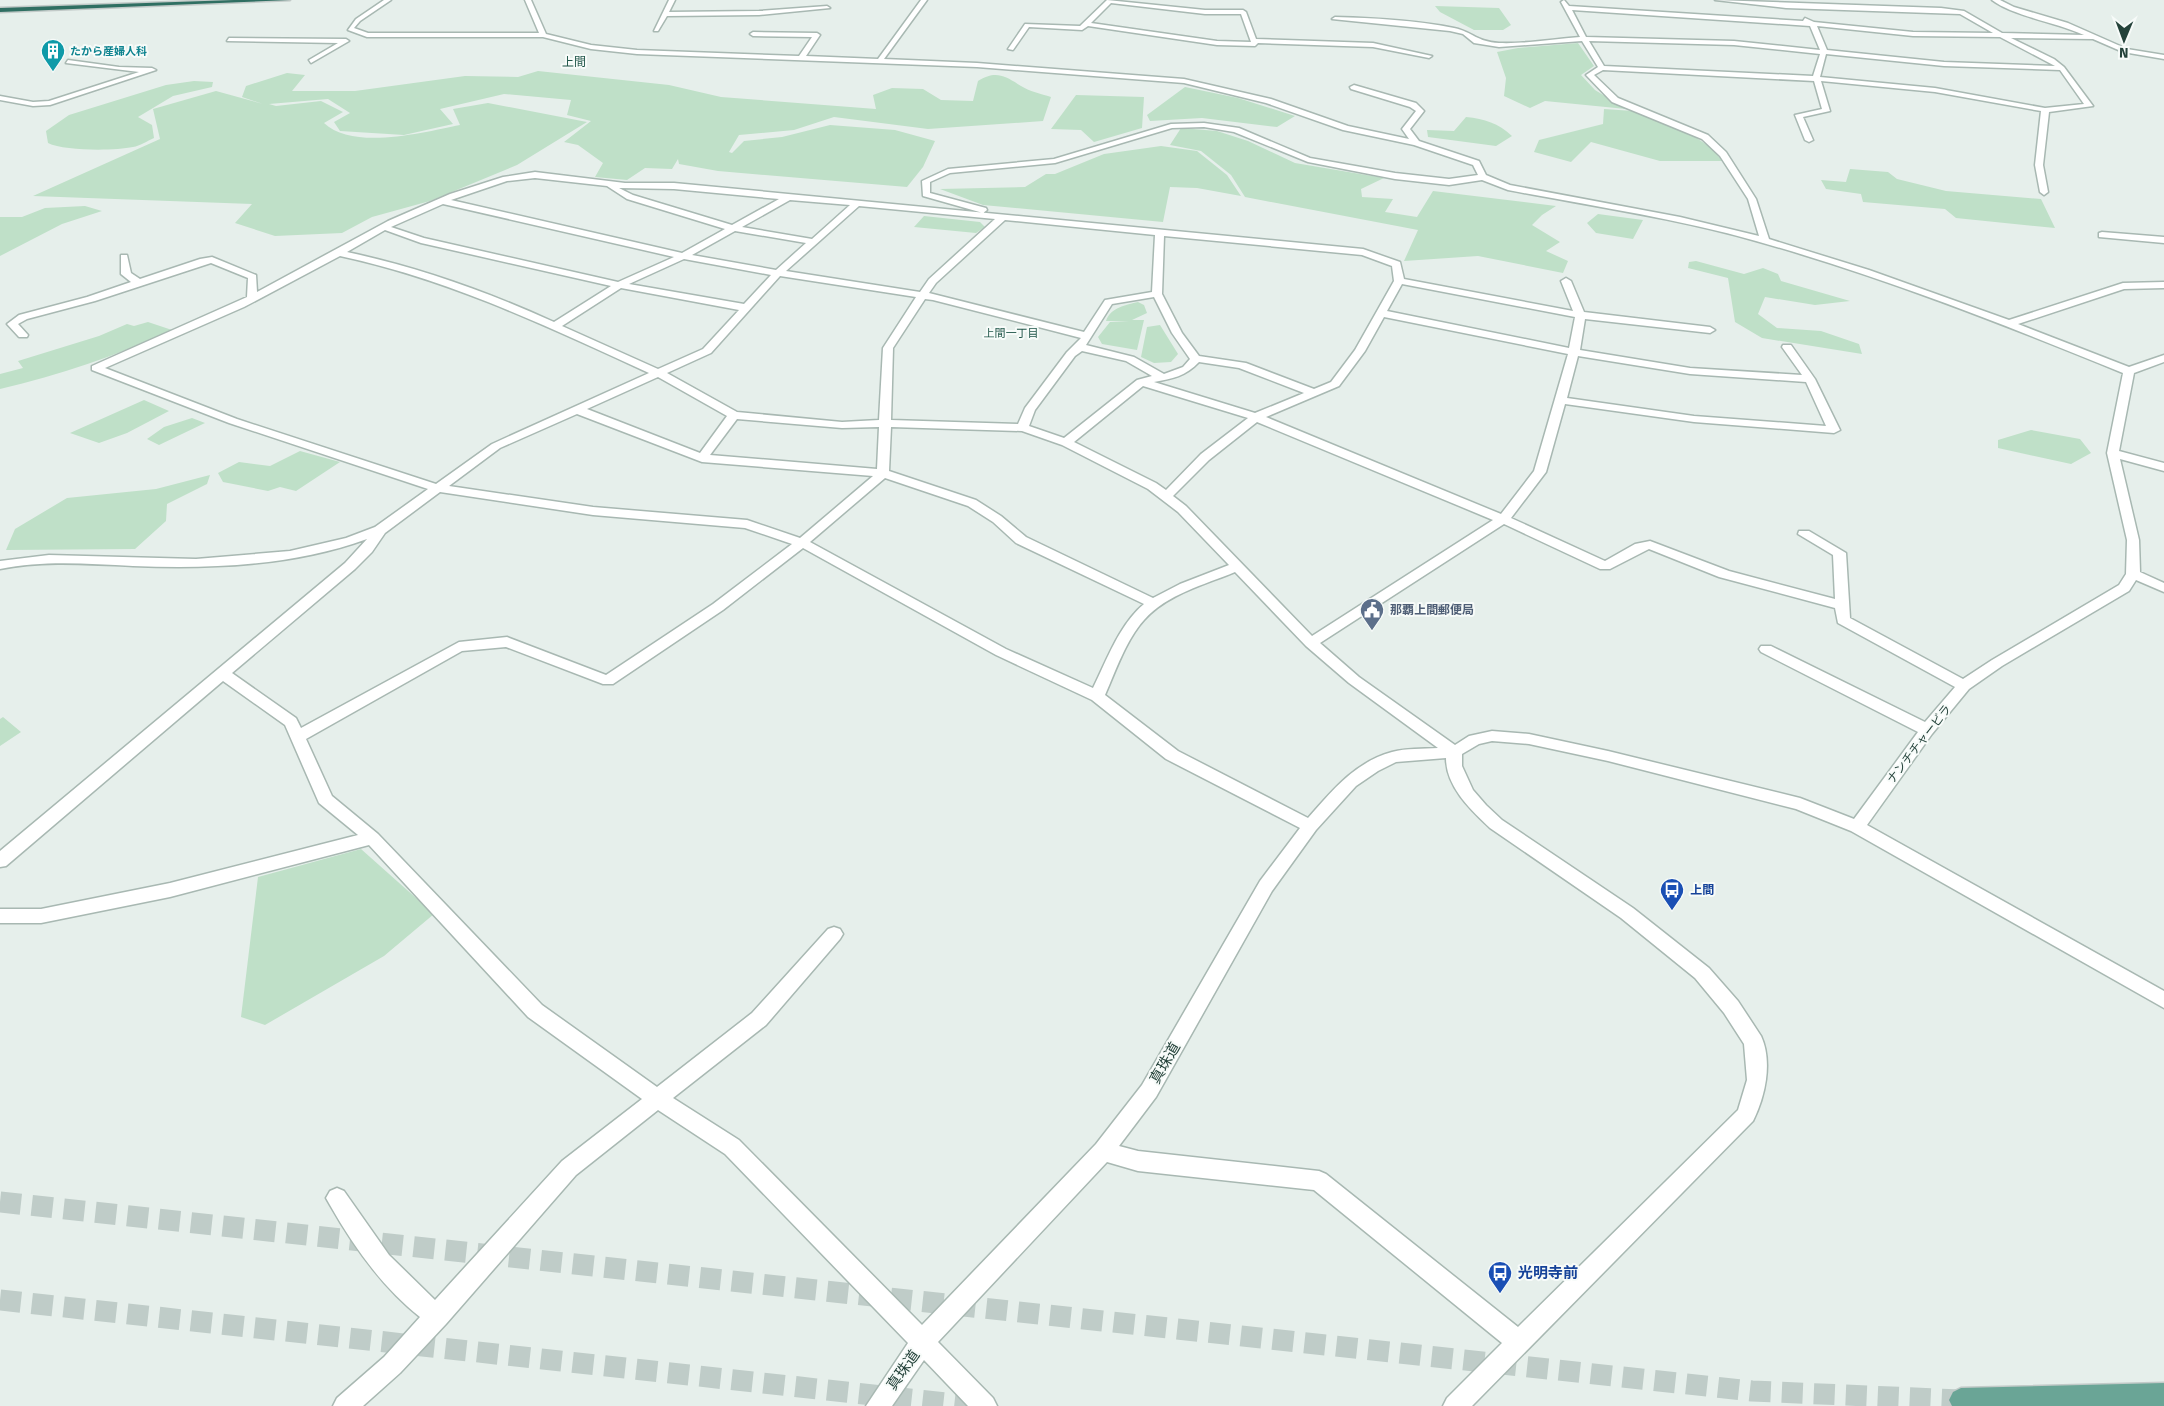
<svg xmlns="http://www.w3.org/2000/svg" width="2164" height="1406" font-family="'Fira Sans','Noto Sans JP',sans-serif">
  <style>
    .green { fill: #bfe0c8 }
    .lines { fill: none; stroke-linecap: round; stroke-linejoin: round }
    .major-tunnel { stroke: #bfccc8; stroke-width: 21; stroke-dasharray: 21 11; stroke-linecap: butt }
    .minor-casing { stroke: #a8b8b2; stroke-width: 3 }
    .major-casing { stroke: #c2cac8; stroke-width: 3 }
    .highway-casing { stroke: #c2cac8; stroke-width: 3 }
    .minor { fill: #fff; fill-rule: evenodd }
    .major { fill: #6aa596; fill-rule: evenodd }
    .highway { fill: #2f6f62; fill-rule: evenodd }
    .labels { text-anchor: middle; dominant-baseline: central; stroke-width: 4; stroke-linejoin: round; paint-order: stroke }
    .far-culture-label { font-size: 11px; font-weight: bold; fill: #0d838f; stroke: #f7fbf9; text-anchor: start }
    .far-neighbourhood-label { font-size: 11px; fill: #1f5548; stroke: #f7fbf9 }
    .far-quarter-label { font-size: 12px; fill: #1f5548; stroke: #f7fbf9 }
    .service-label { font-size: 12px; font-weight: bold; fill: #4e5e75; stroke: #f7fbf9; text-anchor: start }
    .street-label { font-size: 12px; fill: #24423a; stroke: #f7fbf9 }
    .transit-label { font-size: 12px; font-weight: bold; fill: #164399; stroke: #f7fbf9; text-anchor: start }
    .near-street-label { font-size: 15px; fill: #24423a; stroke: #f7fbf9 }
    .near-transit-label { font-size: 15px; font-weight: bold; fill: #164399; stroke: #f7fbf9; text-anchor: start }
  </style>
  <rect width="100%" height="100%" fill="#e6efeb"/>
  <path class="green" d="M 1435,6 L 1499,8 L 1511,25 L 1503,30 L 1474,30 L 1440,12 Z
    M 1578,43 L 1594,66 L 1581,75 L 1595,90 L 1626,109 L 1545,101 L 1530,108 L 1504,96 L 1506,78 L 1497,52 L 1518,48 Z
    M 538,71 L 669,85 L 721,97 L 876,109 L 873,95 L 892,88 L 923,89 L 941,100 L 973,101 L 978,81 C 996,70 1005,76 1021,86 C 1029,91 1041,94 1051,97 L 1043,121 L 928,129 L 834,117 L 794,130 L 739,135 L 729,152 L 732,153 L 744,141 L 782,137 L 830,125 L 895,130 L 935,141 L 923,167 L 907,187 L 718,171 L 679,164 L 678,159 L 672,169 L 645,168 L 627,180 L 595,177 L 603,163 L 578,145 L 564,142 L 591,121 L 567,115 L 571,100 L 504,94 L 440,109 L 453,124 L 404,135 L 340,131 L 334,122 L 350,113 L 328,99 L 269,104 L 276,106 L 321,101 L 343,112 L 324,123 C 353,151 425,132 460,125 L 453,109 L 488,103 L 587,122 L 517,165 L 430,201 L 372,217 L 342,233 L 275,236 L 235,223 L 252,204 L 33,196 L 160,139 L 153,109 L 216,91 L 263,104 L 242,97 L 246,86 L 287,73 L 305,75 L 292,91 L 355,91 L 465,76 L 518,77 Z
    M 194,81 L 213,82 L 212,87 L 173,96 L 138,117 L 152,125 L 154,138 C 147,141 140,146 133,147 C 114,151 64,151 48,143 L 46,131 L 69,115 L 166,85 Z
    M 1185,87 L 1238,98 L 1295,116 L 1277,127 L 1202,118 L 1150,121 L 1147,115 Z
    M 1076,95 L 1144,97 L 1142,128 L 1094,142 L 1081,130 L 1051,129 Z
    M 1604,109 L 1633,111 L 1695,137 L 1713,149 L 1722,161 L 1660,161 L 1591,142 L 1571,162 L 1534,152 L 1539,140 L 1603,124 Z
    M 1466,117 C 1485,119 1498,123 1512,136 L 1496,146 L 1428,137 L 1427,130 L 1454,131 Z
    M 1181,128 L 1217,131 L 1248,141 L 1295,163 L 1384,178 L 1361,189 L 1362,197 L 1393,199 L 1385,212 L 1417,217 L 1433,191 L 1556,206 L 1542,215 L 1532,225 L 1560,242 L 1546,251 L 1568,261 L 1563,273 L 1478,256 L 1404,261 L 1418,230 L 1245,197 L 1231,175 L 1201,151 L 1170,145 Z
    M 1161,146 L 1197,151 L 1227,175 L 1241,196 L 1197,188 L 1170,187 L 1163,222 L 983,205 L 940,189 L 1025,187 L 1046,174 L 1055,174 L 1104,154 Z
    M 1850,169 L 1888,172 L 1897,179 L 1946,191 L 2041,199 L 2055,228 L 1956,218 L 1945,209 L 1863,202 L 1861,194 L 1826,189 L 1821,180 L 1846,182 Z
    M 85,206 L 102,211 L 62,224 L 0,256 L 0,217 L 22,217 L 45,208 Z
    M 1598,214 L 1643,220 L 1633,239 L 1596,233 L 1587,223 Z
    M 924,216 L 980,222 L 985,227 L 976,233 L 914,227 Z
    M 1696,261 L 1744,274 L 1763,268 L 1778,274 L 1781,281 L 1850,301 L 1815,305 L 1765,297 L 1758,314 L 1777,328 L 1821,331 L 1859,344 L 1862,354 L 1762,338 L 1735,322 L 1728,278 L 1688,268 L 1689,262 Z
    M 1138,302 L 1144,305 L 1147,313 L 1132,320 L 1144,320 L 1137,350 L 1102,344 L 1098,337 L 1110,322 L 1129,321 L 1106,321 C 1111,307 1126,305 1138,302 Z
    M 148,322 L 172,330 C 116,356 60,375 0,389 L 0,374 L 23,368 L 18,361 L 99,336 L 127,324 L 134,326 Z
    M 1160,325 L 1178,354 L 1171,362 L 1154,363 L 1141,357 L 1147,327 Z
    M 144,400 L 169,411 L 127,433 L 99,443 L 70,433 Z
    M 192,418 L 205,423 L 159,445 L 147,439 L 164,427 Z
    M 2031,430 L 2080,439 L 2091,453 L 2071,464 L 1998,448 L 1998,440 Z
    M 300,451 L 340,462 L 296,491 L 280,487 L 268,491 L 223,482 L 218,473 L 239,462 L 270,466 Z
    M 210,475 L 207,484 L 167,504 L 166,521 L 135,549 L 6,550 L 15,529 L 67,498 L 156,489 Z
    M 3,717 L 21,732 L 0,746 L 0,719 Z
    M 361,849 L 434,914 L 384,956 L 265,1025 L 241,1017 L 258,877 Z"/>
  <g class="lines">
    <path class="major-tunnel" d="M 0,1202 L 1752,1391 L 1961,1400
      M 0,1300 L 974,1406"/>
    <g class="minor-casing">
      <path id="minor" d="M 384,0 L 391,0 L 360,21 L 354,28 L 368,33 L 539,33 L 525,0 L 531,0 L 546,34 L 591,45 L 637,50 L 799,56 L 812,37 L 753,36 L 750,34 L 753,32 L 817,33 L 820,35 L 806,56 L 878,59 L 921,0 L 927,0 L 884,59 L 977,63 L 1184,79 L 1271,99 L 1348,126 L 1409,139 L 1402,129 L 1416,111 L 1410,107 L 1351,89 L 1350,87 L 1354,85 L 1416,103 L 1424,111 L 1410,129 L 1419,141 L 1479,161 L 1486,175 L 1510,185 L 1680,217 L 1759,236 L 1748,199 L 1720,156 L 1702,139 L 1612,102 L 1586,75 L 1598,67 L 1582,41 L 1499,47 L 1474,43 L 1463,34 L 1450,31 L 1332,19 L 1335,17 C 1374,18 1415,20 1454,28 C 1473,32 1477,42 1499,43 C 1526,44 1553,39 1580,37 L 1561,2 L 1564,0 L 1569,6 L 1803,21 L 1805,18 L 1814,22 L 1913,32 L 1993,33 L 1960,14 L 1786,8 L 1715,0 L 1941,8 L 1964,11 L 2002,33 L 2084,35 C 2058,23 2013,16 1992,0 L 2000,0 L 2014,7 L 2068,23 L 2127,49 L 2164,55 L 2164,59 L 2123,52 L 2093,39 L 2011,38 L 2054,59 L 2064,67 L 2093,106 L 2049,112 L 2043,165 L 2048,192 L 2044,195 L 2040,192 L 2035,165 L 2041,111 L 1935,92 L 1821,81 L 1830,111 L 1803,117 L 1813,140 L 1809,142 L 1805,140 L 1795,115 L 1822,109 L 1814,81 L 1603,70 L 1594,75 L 1618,98 L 1708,135 L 1726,152 L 1756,199 L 1769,239 L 1869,270 L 2009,320 L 2123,283 L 2164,282 L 2164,288 L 2124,289 L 2018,324 L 2129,367 L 2164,355 L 2164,362 L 2134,373 L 2119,451 L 2164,463 L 2164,471 L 2120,459 L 2139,540 L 2140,572 L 2164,583 L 2164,592 L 2136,580 L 2129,591 L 2002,666 L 1969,689 L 1932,734 L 1867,825 L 2164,991 L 2164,1008 L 1851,831 L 1796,809 L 1608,761 L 1529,744 L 1492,741 L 1479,744 L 1462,754 L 1462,766 L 1473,790 L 1486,805 L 1502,820 L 1633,908 L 1709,968 L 1738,1001 L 1761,1036 C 1773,1062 1765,1097 1753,1121 L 1472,1406 L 1443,1406 L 1447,1398 L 1502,1343 L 1314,1190 L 1138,1171 L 1107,1162 L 938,1342 L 993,1398 L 997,1406 L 968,1406 L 924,1360 L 892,1406 L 866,1406 L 908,1343 L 725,1154 L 658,1110 L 576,1175 L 446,1324 L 400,1373 L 363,1406 L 333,1406 L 337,1398 L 384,1357 L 420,1317 C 382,1287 354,1247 330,1205 L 326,1198 L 330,1191 L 337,1188 L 344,1191 L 389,1255 L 435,1300 L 562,1161 L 642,1099 L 528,1017 L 369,845 L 170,897 L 41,923 L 0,923 L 0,909 L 41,909 L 170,883 L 358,835 L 319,803 L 285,725 L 223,681 L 6,866 L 0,867 L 0,851 L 345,563 L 367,539 C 293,566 212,569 133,566 C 88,564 45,560 0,569 L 0,561 L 49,555 L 196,559 L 290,551 L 346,538 L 375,527 L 428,489 L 229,423 L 92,370 L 92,366 L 247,297 L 248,278 L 211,263 L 95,301 L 27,319 L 18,324 L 28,335 L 27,337 L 19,337 L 7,324 L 19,315 L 87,297 L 131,282 L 121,274 L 121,255 L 127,255 L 131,273 L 140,279 L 200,259 L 212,257 L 256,275 L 257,292 L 388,221 L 450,194 L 503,177 L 535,172 L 625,183 L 674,183 L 1363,249 L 1400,262 L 1404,279 L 1573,311 L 1561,281 L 1566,278 L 1571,281 L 1584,312 L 1710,327 L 1715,330 L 1710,333 L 1585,319 L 1580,350 L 1690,368 L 1802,375 L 1782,347 L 1783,345 L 1791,345 L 1815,379 L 1840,430 L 1834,433 L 1694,422 L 1565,404 L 1546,472 L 1511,518 L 1605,561 L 1635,544 L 1650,541 L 1729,571 L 1835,599 L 1833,555 L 1798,534 L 1799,531 L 1809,531 L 1846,553 L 1850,618 L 1963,679 L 1992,660 L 2119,585 L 2126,574 L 2127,540 L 2107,453 L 2123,373 C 2003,324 1881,276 1756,241 C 1675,218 1591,206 1508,190 L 1482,180 L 1449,185 L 1395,179 L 1308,162 L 1234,132 L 1204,127 L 1172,128 L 1055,163 L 950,173 L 930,182 L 930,193 L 986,208 L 987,210 L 983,213 L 923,196 L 922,181 L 948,169 L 1054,159 L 1171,124 L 1204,123 L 1239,128 L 1310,158 L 1395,173 L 1449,179 L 1478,175 L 1473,165 L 1414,145 L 1343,130 L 1266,103 L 1184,83 L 977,67 L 637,54 L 591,49 L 543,37 L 367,37 L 348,30 L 356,19 ZM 1572,10 L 1810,26 L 1820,50 L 1734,41 L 1586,37 ZM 1817,26 L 1913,36 L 2000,37 L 2055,66 L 1944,62 L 1827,50 ZM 1589,41 L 1734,45 L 1820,54 L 1813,76 L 1604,66 ZM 1826,54 L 1944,66 L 2060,70 L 2084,104 L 2045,108 L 1935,88 L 1820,77 ZM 535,178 L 607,186 L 627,199 L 725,229 L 682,253 L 451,200 L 507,181 ZM 619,188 L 674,189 L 779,199 L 732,225 L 633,195 ZM 790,200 L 850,205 L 812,239 L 742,227 ZM 443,204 L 674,257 L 618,282 L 424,238 L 391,227 ZM 859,206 L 995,219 L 929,279 L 920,292 L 786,271 ZM 1005,220 L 1155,235 L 1152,292 L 1105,300 L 1084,332 L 929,293 L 936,283 ZM 385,230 L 421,243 L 611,286 L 554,322 C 488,292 418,267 347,252 ZM 735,231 L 806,243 L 776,270 L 692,255 ZM 1164,236 L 1362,255 L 1392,266 L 1394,281 L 1355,350 L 1331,382 L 1314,389 L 1246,363 L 1199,356 L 1182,333 L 1162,294 ZM 340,256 C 448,279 549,327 649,373 L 492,444 L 436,484 L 237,419 L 105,368 L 244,307 ZM 684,259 L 771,275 L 744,304 L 629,284 ZM 780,276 L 916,297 L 883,348 L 879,420 L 842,422 L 737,412 L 667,373 L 711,353 ZM 1402,284 L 1575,317 L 1569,348 L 1387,311 ZM 621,288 L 739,310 L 703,349 L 658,369 L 562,326 ZM 1154,297 L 1172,333 L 1190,359 L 1183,367 L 1164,374 L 1134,357 L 1086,345 L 1112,304 ZM 925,299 L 933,300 L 1081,338 L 1067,352 L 1025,408 L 1018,424 L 891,420 L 893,348 ZM 1384,317 L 1568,354 L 1534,471 L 1501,514 L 1266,417 L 1339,386 L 1365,351 ZM 1082,351 L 1126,361 L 1152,376 L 1137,380 L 1064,438 L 1029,426 L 1035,410 L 1075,356 ZM 1578,356 L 1690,374 L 1806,382 L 1826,426 L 1694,416 L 1567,398 ZM 1199,362 L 1239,368 L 1304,393 L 1255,413 L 1154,382 C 1172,379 1186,376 1199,362 ZM 658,377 L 727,416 L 700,453 L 587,409 ZM 1143,386 L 1248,418 L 1201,454 L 1166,490 L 1156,483 L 1074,442 ZM 577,414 L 702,462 L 873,476 L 800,538 L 747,520 L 593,507 L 449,486 L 500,448 ZM 737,419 L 842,428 L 879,427 L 877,469 L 710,455 ZM 1257,422 L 1493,520 L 1312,636 L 1186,506 L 1173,496 L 1209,460 ZM 891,427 L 1022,431 L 1062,445 L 1148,489 L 1178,512 L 1229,565 L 1180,584 L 1153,598 L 1026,537 L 1001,516 L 976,500 L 889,471 ZM 885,478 L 968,506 L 993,522 L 1016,543 L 1144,604 C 1119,625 1107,660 1093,688 L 1006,649 L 810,542 ZM 440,492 L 593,515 L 745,528 L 792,544 L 713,604 L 606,675 L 507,637 L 459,642 L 301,728 L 296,718 L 232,673 L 355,569 L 372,552 L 385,533 ZM 1504,524 L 1600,569 L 1610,569 L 1649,549 L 1719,577 L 1835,608 L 1838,623 L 1955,687 L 1925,722 L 1771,646 L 1761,646 L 1759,649 L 1761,652 L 1918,732 L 1854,819 L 1800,798 L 1608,751 L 1529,734 L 1492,731 L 1469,736 L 1455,745 L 1359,677 L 1320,643 ZM 803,548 L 996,655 L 1092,700 L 1166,759 L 1300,828 L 1260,881 L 1142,1085 L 1096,1144 L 922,1325 L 739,1140 L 673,1098 L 766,1025 L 840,939 L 843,934 L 840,929 L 834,927 L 828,929 L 752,1013 L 657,1087 L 542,1005 L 378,834 L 332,796 L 306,739 L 462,651 L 506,647 L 603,684 L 613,684 L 723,610 ZM 1235,572 L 1306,646 L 1349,683 L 1438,748 C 1423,749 1406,748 1392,752 C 1355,762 1332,791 1308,818 L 1178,751 L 1105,695 C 1116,670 1126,640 1144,620 C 1167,594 1204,585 1235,572 ZM 1446,758 C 1446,787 1471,810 1490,828 L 1621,918 L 1695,978 L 1724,1013 L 1744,1044 L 1747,1080 L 1738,1110 L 1518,1327 L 1326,1174 L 1319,1171 L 1138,1151 L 1119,1146 L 1156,1097 L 1272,891 L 1316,830 L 1356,786 L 1378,771 L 1396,762 Z
        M 669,0 L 675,0 L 669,12 L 759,11 L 827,6 L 830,8 L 759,15 L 667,16 L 658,31 L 654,31 Z
        M 1107,0 L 1205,10 L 1243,10 L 1246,12 L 1256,39 L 1373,43 L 1432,56 L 1429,58 L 1373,47 L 1258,43 L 1255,46 L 1217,45 L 1088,26 L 1082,30 L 1029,27 L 1013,50 L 1008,49 L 1025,24 L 1080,26 ZM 1111,3 L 1205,14 L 1241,14 L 1251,42 L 1217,41 L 1091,23 Z
        M 229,38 L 346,39 L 349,41 L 311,63 L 309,60 L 338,43 L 227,41 Z
        M 68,60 L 119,67 L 152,68 L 156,70 L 50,105 L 33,106 L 0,100 L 0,96 L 33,102 L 49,101 L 139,72 L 66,63 Z
        M 2102,232 L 2164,237 L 2164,243 L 2099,237 L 2099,233 Z"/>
    </g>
    <g class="major-casing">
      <path id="major" d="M 2164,1383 L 2164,1406 L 1952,1406 L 1949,1400 L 1953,1392 L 1961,1388 Z"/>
    </g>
    <g class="highway-casing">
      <path id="highway" d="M 234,0 L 290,0 L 0,12 L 0,8 Z"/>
    </g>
    <use href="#minor" class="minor"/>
    <use href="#major" class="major"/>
    <use href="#highway" class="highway"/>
  </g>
  <defs>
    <g id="building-pin" transform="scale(1.25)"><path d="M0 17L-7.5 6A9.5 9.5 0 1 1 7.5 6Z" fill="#0f9aa8" stroke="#f7fbf9"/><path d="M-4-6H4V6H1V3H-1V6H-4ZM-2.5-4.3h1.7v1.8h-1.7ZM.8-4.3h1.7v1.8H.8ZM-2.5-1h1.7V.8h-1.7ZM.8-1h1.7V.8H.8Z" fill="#fff"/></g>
    <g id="civic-pin" transform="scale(1.25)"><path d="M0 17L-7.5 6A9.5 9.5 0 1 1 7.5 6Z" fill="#5c6f8a" stroke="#f7fbf9"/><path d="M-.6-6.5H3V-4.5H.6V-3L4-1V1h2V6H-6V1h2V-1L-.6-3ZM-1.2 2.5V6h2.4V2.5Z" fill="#fff"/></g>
    <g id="bus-pin" transform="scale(1.25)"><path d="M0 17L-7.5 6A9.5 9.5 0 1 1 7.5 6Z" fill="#1a4fb4" stroke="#f7fbf9"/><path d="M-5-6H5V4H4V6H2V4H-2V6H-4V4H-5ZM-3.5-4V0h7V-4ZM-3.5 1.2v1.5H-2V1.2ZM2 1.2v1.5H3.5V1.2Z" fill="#fff"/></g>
  </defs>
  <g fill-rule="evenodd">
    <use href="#building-pin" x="53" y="51"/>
    <use href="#civic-pin" x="1372" y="610"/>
    <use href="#bus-pin" x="1672" y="890"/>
    <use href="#bus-pin" x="1500" y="1273"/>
  </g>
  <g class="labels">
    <g class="far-culture-label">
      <text x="70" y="51">たから産婦人科</text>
    </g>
    <g class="far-neighbourhood-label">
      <text x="1011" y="333">上間一丁目</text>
    </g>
    <g class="far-quarter-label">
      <text x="574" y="62">上間</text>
    </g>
    <g class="service-label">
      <text x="1390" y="610">那覇上間郵便局</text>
    </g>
    <g class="street-label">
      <text transform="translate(1919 744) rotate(-52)">ナンチチャービラ</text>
    </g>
    <g class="transit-label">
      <text x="1690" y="890">上間</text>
    </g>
    <g class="near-street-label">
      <text transform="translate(1165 1063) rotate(-60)">真珠道</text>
      <text transform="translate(903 1370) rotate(-55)">真珠道</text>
    </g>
    <g class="near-transit-label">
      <text x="1518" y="1273">光明寺前</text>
    </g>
  </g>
  <g transform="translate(2124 40) rotate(181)" stroke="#f7fbf9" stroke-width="4" paint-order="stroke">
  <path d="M0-4L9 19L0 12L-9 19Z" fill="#24423a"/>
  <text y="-8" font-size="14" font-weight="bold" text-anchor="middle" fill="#24423a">N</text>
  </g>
</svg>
